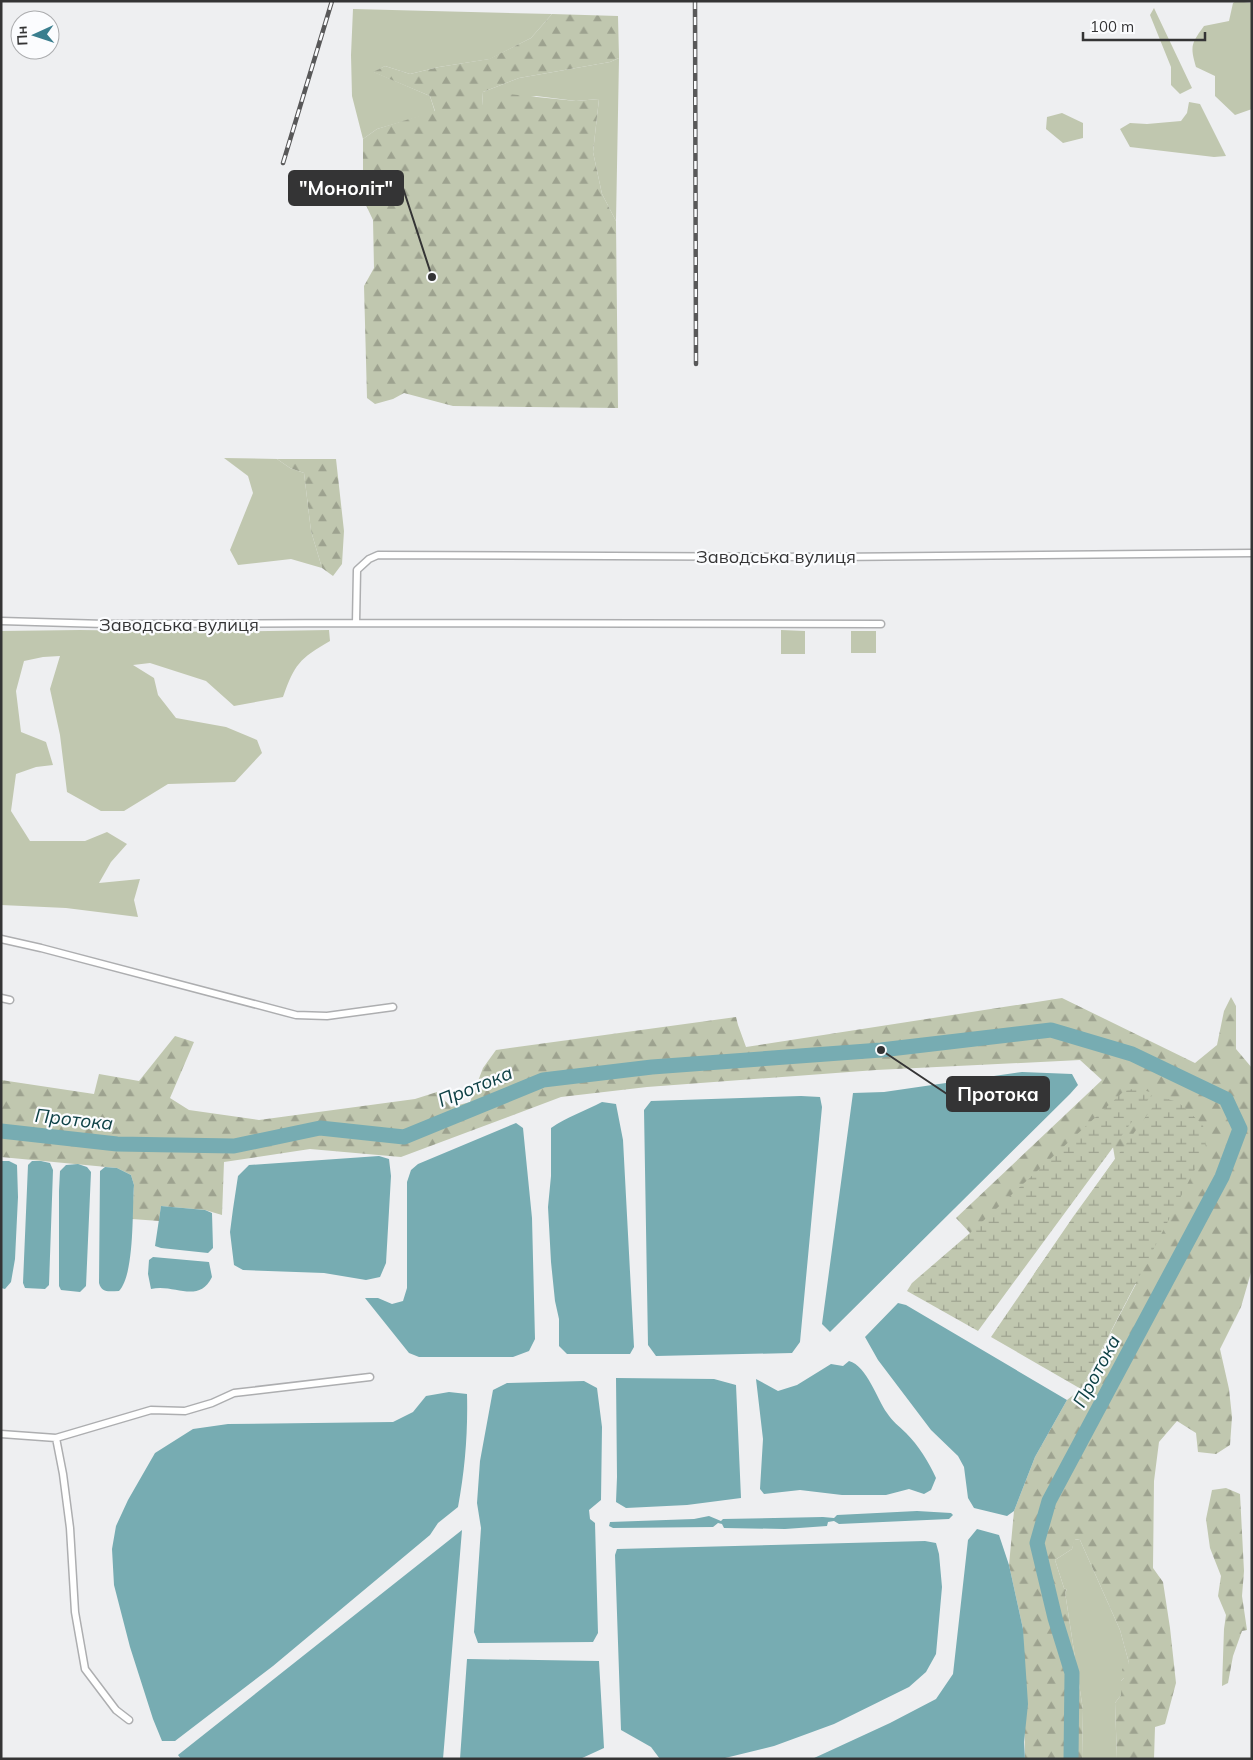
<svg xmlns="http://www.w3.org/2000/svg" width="1253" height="1760" font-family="Mulish,sans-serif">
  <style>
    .green { fill: #c0c7af }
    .forest { fill: url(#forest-firs) }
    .wetland { fill: url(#wetland-marsh) }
    .water { fill: #77acb2 }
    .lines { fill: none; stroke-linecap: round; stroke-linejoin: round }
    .river { stroke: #77acb2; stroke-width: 15 }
    .minor-casing { stroke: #adaeb0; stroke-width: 9 }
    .minor { stroke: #fff; stroke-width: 6 }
    .rail-casing { stroke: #585859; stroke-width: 4.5 }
    .rail { stroke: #fbfcfe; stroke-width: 2.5; stroke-dasharray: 8; stroke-linecap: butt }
    .labels { text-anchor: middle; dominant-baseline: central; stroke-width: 4.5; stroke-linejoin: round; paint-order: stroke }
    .street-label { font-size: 18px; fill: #343435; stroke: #fbfcfe }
    .water-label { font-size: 19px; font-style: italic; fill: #0e4146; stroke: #fbfcfe }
    .leader { fill: none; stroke: #343435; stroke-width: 2 }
    .callout-dot { fill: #343435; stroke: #fbfcfe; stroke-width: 2 }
    .callout { fill: #343435; stroke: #343435; stroke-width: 2 }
    .callout-label { font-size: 19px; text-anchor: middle; font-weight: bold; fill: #fff }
  </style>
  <defs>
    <pattern id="forest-firs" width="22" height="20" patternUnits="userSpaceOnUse" patternTransform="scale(1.25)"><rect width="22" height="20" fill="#c0c7af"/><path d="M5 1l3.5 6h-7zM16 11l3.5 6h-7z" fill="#9da28f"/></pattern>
    <pattern id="wetland-marsh" width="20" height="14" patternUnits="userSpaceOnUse" patternTransform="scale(1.25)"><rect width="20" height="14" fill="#c0c7af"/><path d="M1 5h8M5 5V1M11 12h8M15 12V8" fill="none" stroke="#9da28f"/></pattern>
  </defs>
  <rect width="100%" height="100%" fill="#eeeff1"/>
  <path class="green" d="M 1236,1 L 1252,3 L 1252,109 L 1235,115 L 1215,96 L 1215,76 L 1196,67 C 1190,46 1191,44 1204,26 L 1229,21 L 1233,3 Z
    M 1154,8 L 1192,88 L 1180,94 L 1171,85 L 1171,67 L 1150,15 Z
    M 353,9 L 552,14 L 531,38 L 490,59 L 439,67 L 410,74 L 385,66 L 374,72 L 430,96 L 435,112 L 377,129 L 363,139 L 352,96 L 351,55 Z
    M 619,58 L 616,221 L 602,194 L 593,152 L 599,99 L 576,101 L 536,96 L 482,106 L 483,92 L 519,78 L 610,62 Z
    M 1189,102 L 1200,104 L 1226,156 L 1214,157 L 1130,147 L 1120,129 L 1130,123 L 1147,124 L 1181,121 L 1187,113 Z
    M 1062,113 L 1083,123 L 1083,138 L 1063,143 L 1046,129 L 1047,117 Z
    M 224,458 L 277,459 L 290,468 L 304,473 L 311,531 L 322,568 L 291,559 L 238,565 L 230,550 L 253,493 L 248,476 Z
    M 80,630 L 218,632 L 329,630 L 330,641 C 299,659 295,664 283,697 L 234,706 L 206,681 L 150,663 L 133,665 L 154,678 L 158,695 L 176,718 L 226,727 L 257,740 L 262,753 L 235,782 L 168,784 L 124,811 L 101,811 L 67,792 L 60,735 L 50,689 L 60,656 L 43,657 L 24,661 L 16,691 L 21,732 L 46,742 L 53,765 L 36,767 L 16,774 L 11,811 L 30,841 L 85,841 L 107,832 L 127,844 L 111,862 L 99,883 L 140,879 L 134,900 L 138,917 L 66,908 L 1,905 L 1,631 Z
    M 781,630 L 805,631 L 805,654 L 781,654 Z
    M 851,631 L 876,631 L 876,653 L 851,653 Z
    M 1074,1539 L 1080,1540 L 1120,1630 L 1129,1663 L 1124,1678 L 1121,1681 L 1121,1695 L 1115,1703 L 1117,1759 L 1082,1759 L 1083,1710 L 1065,1592 L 1067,1590 L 1064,1588 L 1055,1560 L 1072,1549 Z"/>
  <path class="forest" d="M 552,14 L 618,16 L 619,58 L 610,62 L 519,78 L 483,92 L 482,105 L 508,94 L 576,101 L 599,99 L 593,152 L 602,194 L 616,221 L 618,408 L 453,406 L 404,393 L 393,399 L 375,404 L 367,398 L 364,286 L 374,268 L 373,220 L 363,199 L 363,139 L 377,129 L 435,111 L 430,96 L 373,72 L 385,66 L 410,74 L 439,67 L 489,59 L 531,38 Z
    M 277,459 L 336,459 L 344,531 L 342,564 L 333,576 L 322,568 L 311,531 L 304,473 L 290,468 Z
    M 1231,997 L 1236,1006 L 1236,1049 L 1252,1068 L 1252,1269 L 1241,1307 L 1220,1349 L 1229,1389 L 1232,1417 L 1230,1445 L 1216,1454 L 1198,1452 L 1196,1433 L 1177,1421 L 1159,1442 L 1154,1481 L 1153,1568 L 1163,1582 L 1170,1628 L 1176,1683 L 1165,1724 L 1155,1727 L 1154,1759 L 1117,1759 L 1115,1703 L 1121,1695 L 1121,1681 L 1124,1678 L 1122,1669 L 1129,1663 L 1120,1630 L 1080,1540 L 1075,1539 L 1072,1549 L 1055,1560 L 1064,1588 L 1067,1590 L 1065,1592 L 1083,1710 L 1082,1759 L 1025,1759 L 1023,1629 L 1009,1565 L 1014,1511 L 1035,1457 L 1067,1400 L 1081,1389 L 1136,1284 L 1034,1274 L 1115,1159 L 1113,1147 L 976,1248 L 970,1233 L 956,1218 L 1102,1080 L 1080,1060 L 876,1070 L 647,1087 L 561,1097 L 401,1157 L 310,1149 L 224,1162 L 222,1215 L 205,1210 L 161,1206 L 159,1221 L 132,1219 L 134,1185 L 131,1175 L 117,1168 L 1,1157 L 1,1080 L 94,1094 L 99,1074 L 139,1081 L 175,1036 L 194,1042 L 170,1098 L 189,1110 L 259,1120 L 415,1099 L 437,1092 L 451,1107 L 470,1102 L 483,1068 L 496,1050 L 736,1017 L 738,1025 L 746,1047 L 1062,998 L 1195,1063 L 1217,1045 L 1224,1011 Z
    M 1226,1488 L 1240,1494 L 1244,1571 L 1242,1596 L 1247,1630 L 1242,1631 L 1233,1656 L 1228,1683 L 1222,1686 L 1224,1629 L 1226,1615 L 1218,1596 L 1221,1576 L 1210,1548 L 1206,1519 L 1212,1490 Z"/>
  <path class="wetland" d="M 1137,1088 L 1153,1093 L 978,1331 L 907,1291 L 912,1283 L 970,1233 L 1124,1091 Z
    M 1160,1097 L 1178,1102 L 1203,1125 L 1206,1148 L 1081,1389 L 991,1337 L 1073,1217 Z"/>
  <path class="water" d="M 1022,1072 L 1072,1074 L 1078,1085 L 1070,1094 L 830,1332 L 822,1324 L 853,1093 L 884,1092 Z
    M 801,1096 L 820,1097 L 822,1107 L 800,1342 L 792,1353 L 656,1356 L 648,1345 L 644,1110 L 651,1101 Z
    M 602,1102 L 616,1104 L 623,1140 L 634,1347 L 630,1354 L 567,1354 L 559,1346 L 559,1319 L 555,1301 L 551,1262 L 548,1207 L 551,1176 L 551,1128 C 567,1117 585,1111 602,1102 Z
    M 516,1123 L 523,1128 L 532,1218 L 535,1339 L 529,1351 L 513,1357 L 419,1357 L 409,1353 L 365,1298 L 378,1298 L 392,1304 L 403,1301 L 407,1288 L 407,1182 L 411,1170 L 418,1164 Z
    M 379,1156 L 389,1159 L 391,1176 L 386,1263 L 380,1277 L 366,1280 L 324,1273 L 243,1270 L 234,1265 L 230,1232 L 233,1209 L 238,1176 L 249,1165 Z
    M 1,1161 L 9,1161 L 17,1165 L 18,1197 L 15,1259 L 11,1282 L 5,1289 L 1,1288 Z
    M 32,1161 L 41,1161 L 50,1163 L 53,1170 L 49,1285 L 45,1289 L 25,1288 L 23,1283 L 28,1165 Z
    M 78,1164 L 87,1167 L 91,1172 L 86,1286 L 80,1292 L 61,1290 L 59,1286 L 59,1191 L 60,1171 L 66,1165 Z
    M 105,1167 L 117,1168 L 131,1175 L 134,1185 C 132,1210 135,1274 119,1291 C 110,1291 102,1294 99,1283 L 100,1171 Z
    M 161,1206 L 205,1210 L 212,1213 L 213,1248 L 208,1253 L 161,1248 L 155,1246 Z
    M 153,1257 L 209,1262 L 212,1277 C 198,1305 174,1283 151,1289 L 148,1274 L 149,1260 Z
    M 898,1303 L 906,1305 L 1067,1400 L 1035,1457 L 1014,1511 L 1007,1516 L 974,1508 L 968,1498 L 964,1467 L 958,1456 L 931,1430 L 878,1360 L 865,1337 Z
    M 849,1361 C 867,1366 877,1399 887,1413 C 892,1421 899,1426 906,1433 C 918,1445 929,1462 936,1478 L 931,1490 L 924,1494 L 909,1489 L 886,1495 L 842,1495 L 800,1490 L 764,1494 L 760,1489 L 763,1439 L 756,1379 L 778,1391 L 797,1385 L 831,1364 L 843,1366 Z
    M 616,1378 L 714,1379 L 736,1385 L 741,1498 L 687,1505 L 626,1508 L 616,1502 L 617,1477 Z
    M 584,1381 L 597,1388 L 602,1427 L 601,1500 L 589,1510 L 590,1519 L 595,1523 L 598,1633 L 593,1642 L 478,1643 L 474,1632 L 481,1528 L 477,1503 L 480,1461 L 493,1390 L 507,1383 Z
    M 449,1392 L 467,1394 C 468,1432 465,1470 458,1507 L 438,1523 L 430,1535 L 273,1666 L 175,1741 L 162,1741 L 153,1719 L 130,1647 L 114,1585 L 112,1549 L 116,1526 L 128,1500 L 155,1453 L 193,1429 L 228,1424 L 393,1422 L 413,1412 L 426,1396 Z
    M 917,1511 L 951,1513 L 953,1515 L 949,1519 L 839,1524 L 834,1521 L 828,1522 L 827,1526 L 785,1529 L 724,1528 L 722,1524 L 718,1523 L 713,1527 L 613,1528 L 609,1526 L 610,1522 L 694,1519 L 709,1516 L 721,1521 L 723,1519 L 823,1517 L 834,1518 L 837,1515 Z
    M 977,1529 L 999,1535 L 1009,1565 L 1023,1629 L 1028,1704 L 1024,1742 L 1025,1759 L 812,1759 L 890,1723 L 936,1699 L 953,1674 L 968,1540 Z
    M 462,1530 L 443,1759 L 181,1759 L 178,1755 Z
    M 925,1541 L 936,1543 L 939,1554 L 942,1587 L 936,1654 L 926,1672 L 909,1687 L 834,1724 L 774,1746 L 721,1759 L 660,1759 L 651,1747 L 621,1730 L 615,1555 L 617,1549 Z
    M 467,1659 L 599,1661 L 604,1748 L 580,1759 L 460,1759 Z"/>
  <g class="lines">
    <path class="river" d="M 1,1131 L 117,1144 L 234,1146 L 320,1128 L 404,1137 L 543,1080 L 652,1067 L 881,1050 L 1051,1030 L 1132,1054 L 1226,1099 L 1240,1129 L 1222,1177 L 1049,1501 L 1037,1543 L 1055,1618 L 1072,1673 L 1071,1759"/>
    <g class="minor-casing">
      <path id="minor" d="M 1,621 L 105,624 L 356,623 L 357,570 L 369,559 L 378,555 L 833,557 L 1252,553
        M 356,623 L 881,624
        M 1,939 L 41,948 L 296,1015 L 327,1016 L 393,1007
        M 1,998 L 10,1000
        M 1,1434 L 56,1438 L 151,1410 L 185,1411 L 212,1403 L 234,1393 L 370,1377
        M 56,1438 L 63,1474 L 70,1528 L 75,1612 L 85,1669 L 116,1710 L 129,1720"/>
    </g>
    <use href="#minor" class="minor"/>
    <g class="rail-casing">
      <path id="rail" d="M 695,1 L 696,364
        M 283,163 L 332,1"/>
    </g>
    <use href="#rail" class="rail"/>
  </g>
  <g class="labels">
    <g class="street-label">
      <text x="776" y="556">Заводська вулиця</text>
      <text x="179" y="624">Заводська вулиця</text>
    </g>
    <g class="water-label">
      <text transform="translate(475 1086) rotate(-22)">Протока</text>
      <text transform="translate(74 1119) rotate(6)">Протока</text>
      <text transform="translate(1096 1371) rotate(-62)">Протока</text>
    </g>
  </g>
  <path class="leader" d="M432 277L403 188M881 1050L947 1094"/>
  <g class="callout-dot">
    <circle cx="432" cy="277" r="5"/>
    <circle cx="881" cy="1050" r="5"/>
  </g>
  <g class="callout">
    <rect x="289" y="171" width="114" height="34" rx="5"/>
    <rect x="947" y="1077" width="102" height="34" rx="5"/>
  </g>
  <g class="callout-label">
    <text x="346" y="195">"Моноліт"</text>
    <text x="998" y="1101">Протока</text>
  </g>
  <rect width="1253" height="1760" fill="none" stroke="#343435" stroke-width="5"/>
  <g transform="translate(35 35) rotate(267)"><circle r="24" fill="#fbfcfe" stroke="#abacae"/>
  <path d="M0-4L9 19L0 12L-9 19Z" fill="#3a7e8e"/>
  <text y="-8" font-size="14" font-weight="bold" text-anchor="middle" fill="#343435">Пн</text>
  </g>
  <path d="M1083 32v8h122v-8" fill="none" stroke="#343435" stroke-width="2.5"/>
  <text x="1090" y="32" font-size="15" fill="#343435" stroke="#fbfcfe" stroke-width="4" paint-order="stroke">100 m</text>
</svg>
